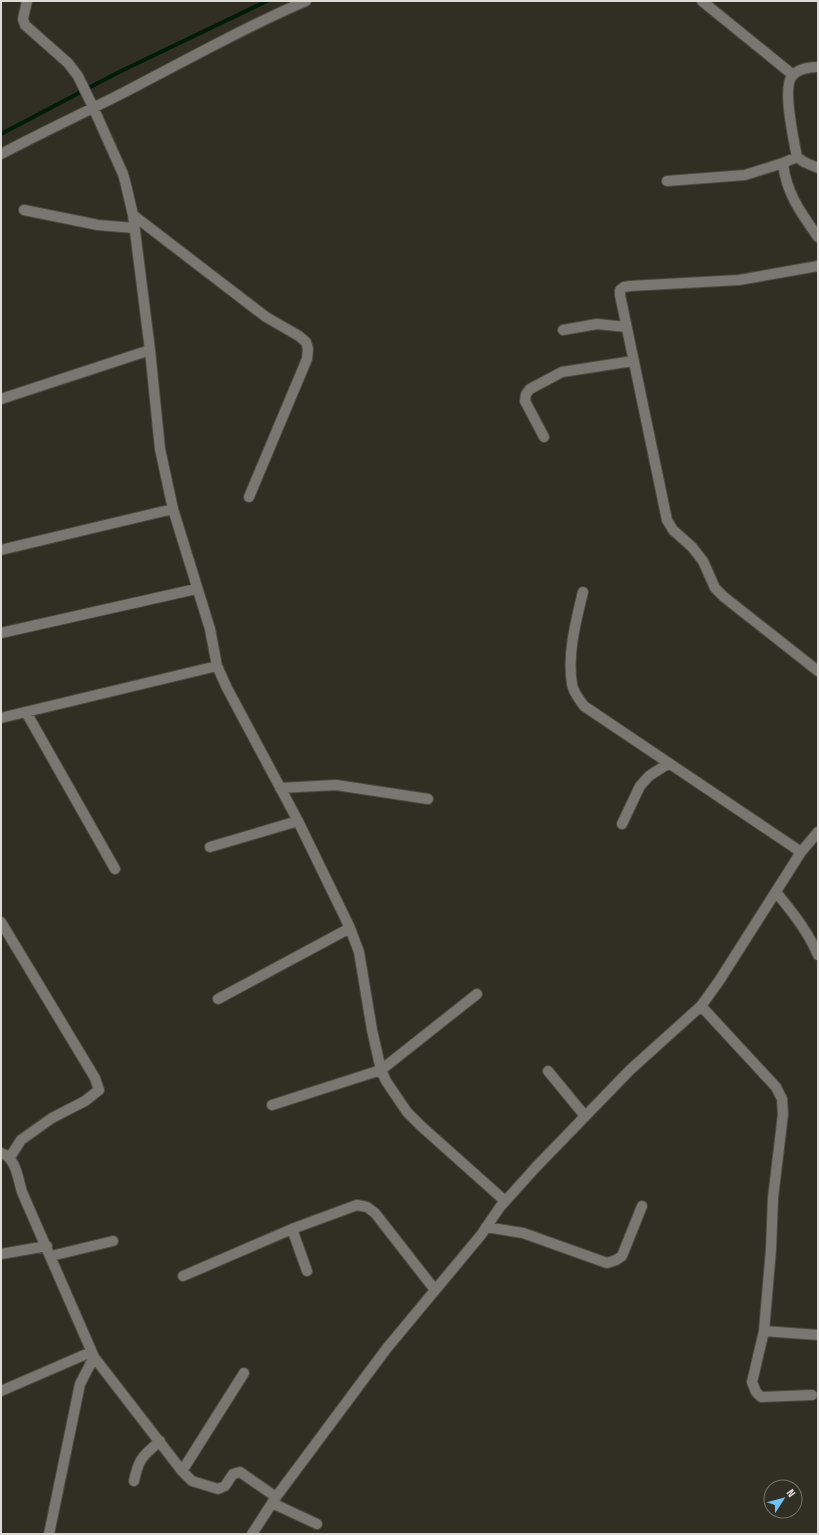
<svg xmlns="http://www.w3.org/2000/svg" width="819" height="1535" font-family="'Fira Sans Condensed',sans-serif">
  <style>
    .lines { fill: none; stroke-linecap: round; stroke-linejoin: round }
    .stream { stroke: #001c08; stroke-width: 4 }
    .minor-casing { stroke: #4d4a40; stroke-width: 12 }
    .minor { stroke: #7a7672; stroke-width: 10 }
  </style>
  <rect width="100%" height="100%" fill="#312e24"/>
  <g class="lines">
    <path class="stream" d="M 1,134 L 117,73 L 267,1"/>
    <g class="minor-casing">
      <path id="minor" d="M 27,1 L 23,19 L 25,25 L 68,63 L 78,76 L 93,107 L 123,174 L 126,185 L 133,215 L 150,350 L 160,449 L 165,472 L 173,509 L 210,629 L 217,666 L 227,688 L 298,821 L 350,928 L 359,952 L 372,1030 L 381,1070 L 386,1081 L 407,1112 L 421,1126 L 505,1201
        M 702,1 L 793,75
        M 818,67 C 809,67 798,69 792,76 C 782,88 794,141 797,157 L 804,162 L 818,168
        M 1,154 C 41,133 81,114 121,94 C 183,62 243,28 306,1
        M 797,157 L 783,163 C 786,193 801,213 818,237
        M 667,181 L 745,175 L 783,163
        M 24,210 L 98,225 L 134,228
        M 133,215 L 266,317 L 299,336 L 306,342 L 308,349 L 307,359 L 249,497
        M 818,266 L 739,280 L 630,286 L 624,287 L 620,290 L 620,295 L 667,520 L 673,530 L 692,547 L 703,561 L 715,588 L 724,597 L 818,671
        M 563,330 L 597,324 L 626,327
        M 1,399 L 150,350
        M 544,437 L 525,401 L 526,394 L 530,389 L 562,372 L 633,361
        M 1,550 L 173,509
        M 583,592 C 576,621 567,654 572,684 C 573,692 579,699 584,706 L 801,852
        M 1,633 L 196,589
        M 26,712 L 115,869
        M 1,718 L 217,666
        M 280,788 L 336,785 L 428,799
        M 622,824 L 640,786 L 649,776 L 669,763
        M 210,847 L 298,821
        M 776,892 C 793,913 807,930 818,955
        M 1,922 L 95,1078 L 99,1090 L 85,1101 L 52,1118 L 21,1140 L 10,1157
        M 218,999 L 350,928
        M 701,1006 L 776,1087 L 782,1099 L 783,1114 L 773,1198 L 771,1249 L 764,1331 L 752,1382 L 756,1392 L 761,1397 L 812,1395
        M 548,1071 L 585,1116
        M 272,1105 L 381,1070 L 477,994
        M 1,1153 C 16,1157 18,1179 22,1192 L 94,1357 L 182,1471 L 192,1481 L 218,1489 L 225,1486 L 233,1474 L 240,1472 L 276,1497
        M 486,1227 L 523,1233 L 607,1263 L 616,1260 L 622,1256 L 642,1206
        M 292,1229 L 307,1271
        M 1,1254 L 47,1246
        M 51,1256 L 113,1241
        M 183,1276 L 292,1229 L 357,1205 L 367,1207 L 375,1213 L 435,1290
        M 764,1331 L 818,1335
        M 1,1391 L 91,1352
        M 182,1471 L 244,1373
        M 134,1481 C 139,1458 142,1457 160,1441
        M 272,1503 L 317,1524
        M 49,1534 L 80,1384 L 94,1357
        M 252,1534 L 276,1497 L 387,1348 L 481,1235 L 500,1207 L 536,1167 L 630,1070 L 701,1006 L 719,981 L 801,852 L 818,832"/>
    </g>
    <use href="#minor" class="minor"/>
  </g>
  <rect width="819" height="1535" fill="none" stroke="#dddbd5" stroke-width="4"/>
  <g transform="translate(783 1499) rotate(54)"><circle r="19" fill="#312e24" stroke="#76736b"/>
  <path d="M0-3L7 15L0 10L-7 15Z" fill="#72c1f5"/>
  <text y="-6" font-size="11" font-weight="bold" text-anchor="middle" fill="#dddbd5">N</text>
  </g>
</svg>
